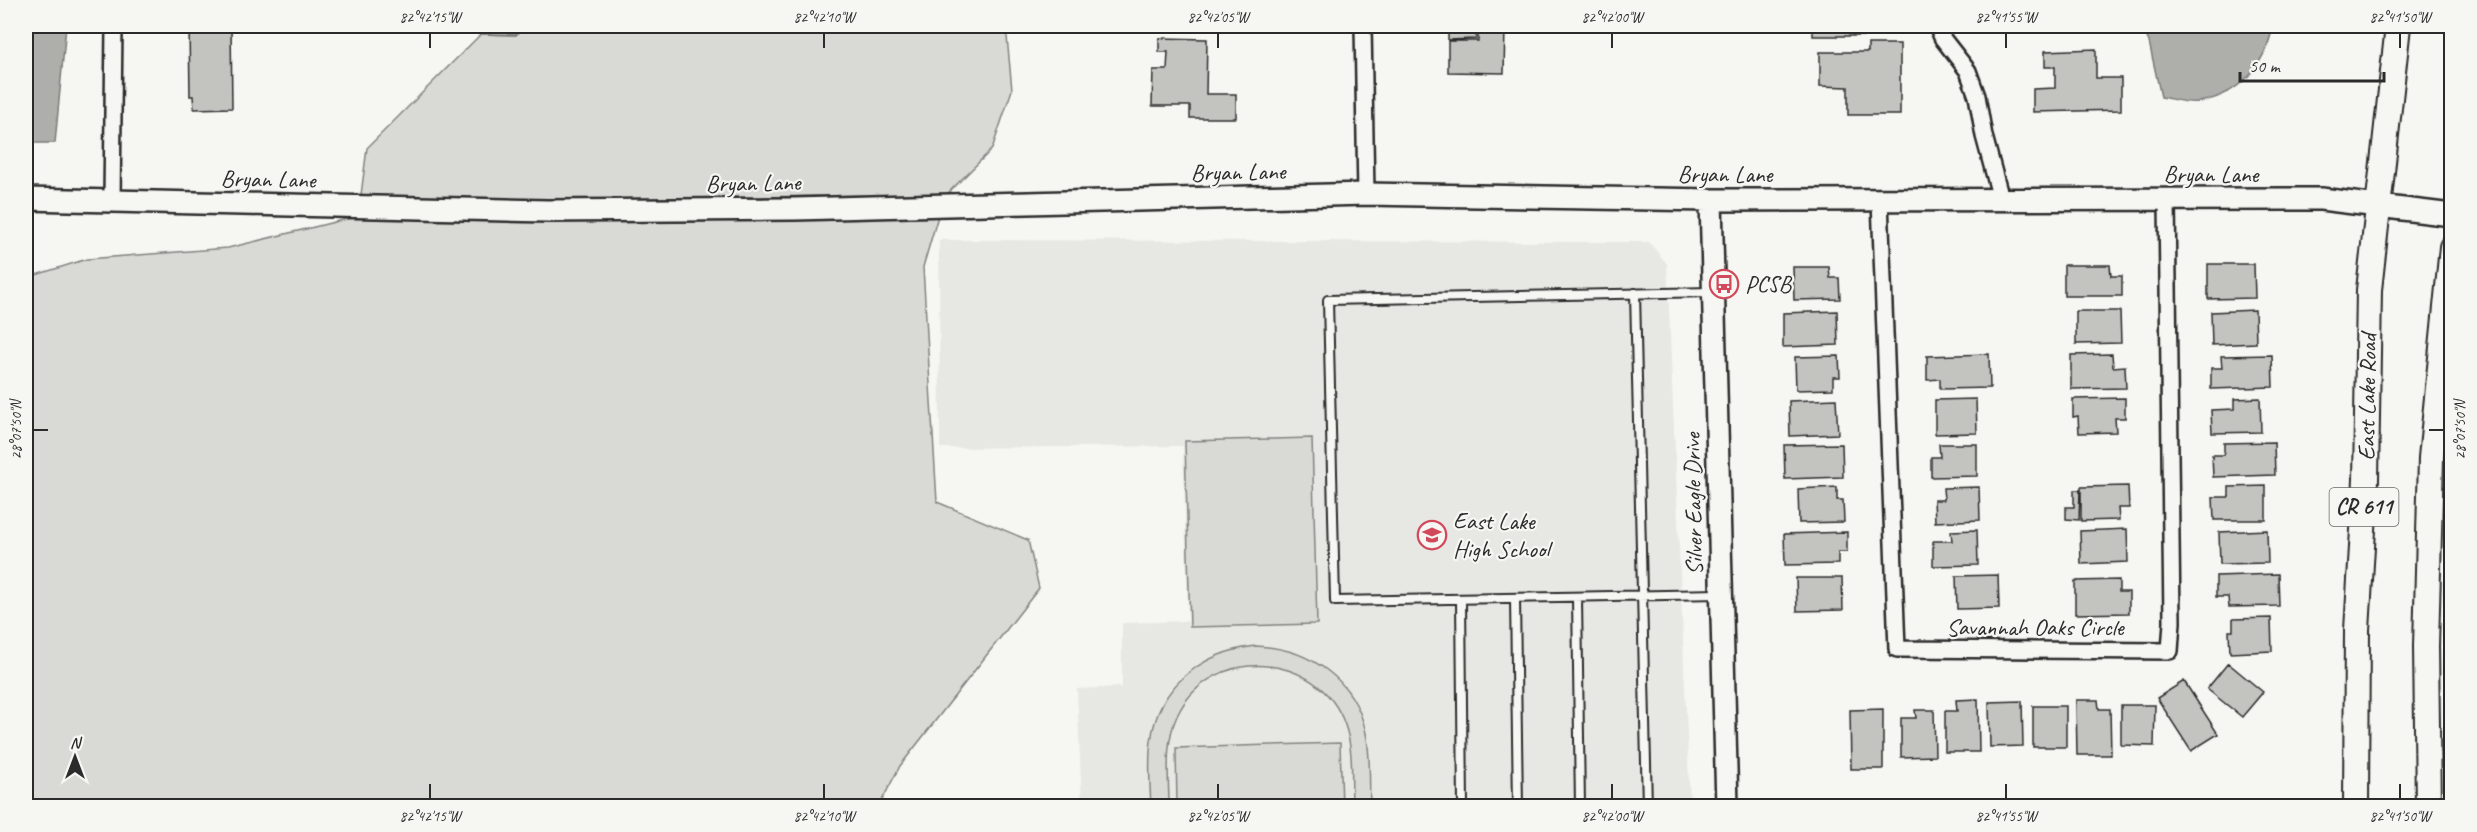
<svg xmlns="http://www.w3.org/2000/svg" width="2477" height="832" font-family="Caveat,sans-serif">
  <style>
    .built { fill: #e7e7e3 }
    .green { fill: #d9d9d5; stroke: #828280; stroke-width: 1.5 }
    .water { fill: #aeaeab; stroke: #7a7a78; stroke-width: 1.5 }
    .building { fill: #c3c3c0; stroke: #2b2b2b; stroke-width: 1.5 }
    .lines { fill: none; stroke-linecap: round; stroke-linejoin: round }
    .lane-casing { stroke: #2b2b2b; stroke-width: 12 }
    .street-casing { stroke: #2b2b2b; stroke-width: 20 }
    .secondary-casing { stroke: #2b2b2b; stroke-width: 26 }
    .primary-casing { stroke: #2b2b2b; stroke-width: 28 }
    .lane { stroke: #f6f6f2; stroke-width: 8 }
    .street { stroke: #f6f6f2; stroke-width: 15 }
    .secondary { stroke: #f6f6f2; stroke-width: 21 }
    .primary { stroke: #f6f6f2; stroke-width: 24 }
    .ticks { fill: none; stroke: #2b2b2b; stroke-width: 2 }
    .labels { text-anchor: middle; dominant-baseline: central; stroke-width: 4.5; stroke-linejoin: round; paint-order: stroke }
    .shield { fill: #f6f6f2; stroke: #686867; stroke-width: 1.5 }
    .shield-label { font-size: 22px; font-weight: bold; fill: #2b2b2b }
    .street-label { font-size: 24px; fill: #2b2b2b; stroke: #f6f6f2 }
    .poi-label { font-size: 24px; fill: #2b2b2b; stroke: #f6f6f2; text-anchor: start }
    .neatline { fill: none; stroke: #2b2b2b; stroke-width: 2 }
    .ticks-label { font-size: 15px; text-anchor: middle; fill: #2b2b2b }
  </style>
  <rect width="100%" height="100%" fill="#f6f6f2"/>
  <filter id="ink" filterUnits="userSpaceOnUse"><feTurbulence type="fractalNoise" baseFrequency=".0167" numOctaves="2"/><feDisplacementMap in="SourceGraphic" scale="12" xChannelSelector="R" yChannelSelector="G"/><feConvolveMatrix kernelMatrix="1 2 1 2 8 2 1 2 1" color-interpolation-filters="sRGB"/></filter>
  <g filter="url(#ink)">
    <path class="built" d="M 939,240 L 1649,242 L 1667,264 L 1690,806 L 1082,806 L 1077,689 L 1122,687 L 1122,623 L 1188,621 L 1183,446 L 940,448 Z"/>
    <path class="green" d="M 524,26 L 1006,26 L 1012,90 L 992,149 L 947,194 L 548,200 L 361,195 L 367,148 L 481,34 L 516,35 Z
      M 938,216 L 923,267 L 937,502 L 1028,540 L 1039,588 L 900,766 L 879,806 L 26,806 L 26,278 L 87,259 L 228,248 L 355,217 L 548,222 Z
      M 1312,438 L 1317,624 L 1190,627 L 1185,441 Z
      M 1256,646 C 1309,648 1355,679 1366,733 C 1371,756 1369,782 1370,806 L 1352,806 C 1351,780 1354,750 1345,725 C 1319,650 1210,645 1177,716 C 1164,744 1169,777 1169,806 L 1151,806 C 1150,785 1148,762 1151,741 C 1158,685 1203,652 1256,646 Z
      M 1340,743 L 1342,806 L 1177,806 L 1176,748 Z"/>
    <path class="water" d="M 26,26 L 66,26 L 55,143 L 26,143 Z
      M 490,26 L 524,26 L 516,35 L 481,34 Z
      M 2142,26 L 2273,26 C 2265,65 2240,95 2199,102 C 2188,104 2173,99 2161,97 L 2149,42 Z"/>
    <path class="building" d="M 189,26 L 231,26 L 232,108 L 194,109 L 193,96 L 190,96 Z
      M 1478,26 L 1505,26 L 1504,73 L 1448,72 L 1448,41 L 1478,41 Z
      M 1620,26 L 1646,26 L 1646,28 L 1620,28 Z
      M 1813,26 L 1867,26 L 1867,36 L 1813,36 Z
      M 1986,26 L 2059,26 L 1986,27 Z
      M 1476,27 L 1476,39 L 1448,40 L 1448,28 Z
      M 1159,38 L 1207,39 L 1206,94 L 1236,94 L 1236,118 L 1190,118 L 1190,106 L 1152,106 L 1153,70 L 1167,70 L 1168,52 L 1159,52 Z
      M 1868,44 L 1900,44 L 1900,115 L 1848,115 L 1848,87 L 1820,86 L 1820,52 L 1868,52 Z
      M 2096,49 L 2096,78 L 2121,78 L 2121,110 L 2033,112 L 2033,89 L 2055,88 L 2055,67 L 2045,67 L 2045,51 Z
      M 2208,264 L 2254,264 L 2255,298 L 2208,299 Z
      M 2064,265 L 2110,265 L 2111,276 L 2122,276 L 2122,296 L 2064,296 Z
      M 1793,267 L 1829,267 L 1830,278 L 1839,278 L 1840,299 L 1794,300 Z
      M 2255,310 L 2256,343 L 2212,345 L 2211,312 Z
      M 1837,311 L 1838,345 L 1783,347 L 1783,313 Z
      M 2076,311 L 2120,311 L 2121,343 L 2076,344 Z
      M 1989,354 L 1990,388 L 1940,389 L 1940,379 L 1927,380 L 1927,356 Z
      M 2112,354 L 2113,367 L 2125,366 L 2126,388 L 2071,389 L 2071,355 Z
      M 2272,355 L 2273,387 L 2211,389 L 2211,368 L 2222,368 L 2221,356 Z
      M 1839,356 L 1840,377 L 1833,377 L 1833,389 L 1796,390 L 1795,357 Z
      M 2125,398 L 2125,418 L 2115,418 L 2116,432 L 2079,433 L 2078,416 L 2073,417 L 2073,399 Z
      M 2260,398 L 2261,432 L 2212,433 L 2211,410 L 2234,409 L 2234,399 Z
      M 1836,399 L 1838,434 L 1790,436 L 1789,401 Z
      M 1976,399 L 1977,433 L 1935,434 L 1935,400 Z
      M 2274,442 L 2275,475 L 2213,477 L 2212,455 L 2224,455 L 2224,443 Z
      M 1842,444 L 1843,477 L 1785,479 L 1784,445 Z
      M 1939,444 L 1977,444 L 1977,476 L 1931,477 L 1931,457 L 1940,457 Z
      M 2128,486 L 2129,508 L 2118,508 L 2119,520 L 2081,521 L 2081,487 Z
      M 2266,486 L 2266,520 L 2214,520 L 2213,497 L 2229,497 L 2229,487 Z
      M 1837,487 L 1837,500 L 1843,500 L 1844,522 L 1799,523 L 1798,489 Z
      M 1979,487 L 1980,520 L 1935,522 L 1934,500 L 1944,500 L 1943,488 Z
      M 2074,490 L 2080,490 L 2079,520 L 2066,519 L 2066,507 L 2074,507 Z
      M 2127,529 L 2128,562 L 2081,564 L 2080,531 Z
      M 1977,530 L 1978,565 L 1933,566 L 1933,541 L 1952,541 L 1951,531 Z
      M 2267,530 L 2268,563 L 2220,564 L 2219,532 Z
      M 1847,532 L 1847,552 L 1838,552 L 1838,564 L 1785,565 L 1784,534 Z
      M 2278,574 L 2279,606 L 2229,607 L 2228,597 L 2216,597 L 2216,576 Z
      M 1998,575 L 1999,608 L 1957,609 L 1956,576 Z
      M 1796,578 L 1842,578 L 1843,610 L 1797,611 Z
      M 2119,580 L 2119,592 L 2129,592 L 2129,613 L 2075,614 L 2075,581 Z
      M 2271,618 L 2272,651 L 2230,653 L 2229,631 L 2233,631 L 2233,619 Z
      M 2228,663 L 2263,692 L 2242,717 L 2207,689 Z
      M 2184,681 L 2218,734 L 2191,751 L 2157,698 Z
      M 1978,699 L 1979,752 L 1945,752 L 1945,711 L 1957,711 L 1956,700 Z
      M 2076,700 L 2098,700 L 2099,709 L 2110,709 L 2111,755 L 2077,755 Z
      M 2022,701 L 2023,746 L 1990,747 L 1989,702 Z
      M 2121,705 L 2155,705 L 2154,746 L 2121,745 Z
      M 2033,706 L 2066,706 L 2066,747 L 2033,747 Z
      M 1883,709 L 1883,769 L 1851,769 L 1850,710 Z
      M 1915,710 L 1934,710 L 1935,756 L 1901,757 L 1901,718 L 1916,718 Z"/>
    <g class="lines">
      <g class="lane-casing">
        <path id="lane" d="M 1712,292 L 1328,300 L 1335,601 L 1720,594
          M 1635,293 L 1647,806
          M 1577,598 L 1580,806
          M 1515,599 L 1518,806
          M 1461,600 L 1463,806"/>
      </g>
      <g class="street-casing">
        <path id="street" d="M 1363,26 L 1366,194
          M 1937,26 L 1943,39 L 1968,71 L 1977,96 L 1984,136 L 2001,199
          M 112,200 L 114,26
          M 1880,200 L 1897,649 L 2170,651 L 2172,622 L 2167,200"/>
      </g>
      <g class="secondary-casing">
        <path id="secondary" d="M 26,199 L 548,211 L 795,209 L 1366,194 L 1711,200 L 2321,199 L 2452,215
          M 1711,200 L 1727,806"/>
      </g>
      <g class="primary-casing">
        <path id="primary" d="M 2356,806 L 2357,630 L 2366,480 L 2369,290 L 2398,26
          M 2428,806 L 2426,646 L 2431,458 L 2452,247"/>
      </g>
      <use href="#lane" class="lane"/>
      <use href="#street" class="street"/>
      <use href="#secondary" class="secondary"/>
      <use href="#primary" class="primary"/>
    </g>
  </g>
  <path class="ticks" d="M 430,33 L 430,48M 824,33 L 824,48M 1218,33 L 1218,48M 1612,33 L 1612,48M 2006,33 L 2006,48M 2400,33 L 2400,48M 33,430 L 48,430M 2429,430 L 2444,430M 430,784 L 430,799M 824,784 L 824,799M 1218,784 L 1218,799M 1612,784 L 1612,799M 2006,784 L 2006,799M 2400,784 L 2400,799"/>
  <defs>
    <g id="bus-ring" transform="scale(1.5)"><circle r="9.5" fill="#f6f6f2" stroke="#d1495b" stroke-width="1.5"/><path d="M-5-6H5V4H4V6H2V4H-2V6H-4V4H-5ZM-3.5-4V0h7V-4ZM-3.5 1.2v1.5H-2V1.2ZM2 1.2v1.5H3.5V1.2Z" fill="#d1495b"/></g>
    <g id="school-ring" transform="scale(1.5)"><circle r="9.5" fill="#f6f6f2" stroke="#d1495b" stroke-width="1.5"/><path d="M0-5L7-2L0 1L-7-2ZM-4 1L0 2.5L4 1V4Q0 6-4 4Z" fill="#d1495b"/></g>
  </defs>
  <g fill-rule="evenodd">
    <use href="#bus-ring" x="1724" y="284"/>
    <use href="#school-ring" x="1432" y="535"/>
  </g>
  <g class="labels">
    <rect class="shield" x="2329.5" y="488" width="69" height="38" rx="4.5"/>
    <g class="shield-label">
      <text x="2364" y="507">CR 611</text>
    </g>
    <g class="street-label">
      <text transform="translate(1238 172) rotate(-1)">Bryan Lane</text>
      <text x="1725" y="174">Bryan Lane</text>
      <text x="2211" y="174">Bryan Lane</text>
      <text transform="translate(268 179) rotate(1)">Bryan Lane</text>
      <text transform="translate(753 183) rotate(-1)">Bryan Lane</text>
      <text transform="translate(2367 397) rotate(-89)">East Lake Road</text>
      <text transform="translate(1693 504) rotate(-91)">Silver Eagle Drive</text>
      <text x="2035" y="627">Savannah Oaks Circle</text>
    </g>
    <g class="poi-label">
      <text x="1745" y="284">PCSB</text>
      <text x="1453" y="521">East Lake<tspan x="1453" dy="28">High School</tspan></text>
    </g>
  </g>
  <rect width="2477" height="832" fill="none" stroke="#f6f6f2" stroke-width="66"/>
  <g transform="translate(75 757)" stroke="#f6f6f2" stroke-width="4.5" paint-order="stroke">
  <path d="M0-4.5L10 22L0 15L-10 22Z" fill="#2b2b2b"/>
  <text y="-9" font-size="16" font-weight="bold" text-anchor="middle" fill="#2b2b2b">N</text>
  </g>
  <path d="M2240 72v9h144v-9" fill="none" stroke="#2b2b2b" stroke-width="3"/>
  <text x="2249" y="72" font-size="18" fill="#2b2b2b" stroke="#f6f6f2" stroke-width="4.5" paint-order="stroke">50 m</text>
  <rect x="33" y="33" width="2411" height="766" class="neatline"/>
  <g class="ticks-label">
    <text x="430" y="22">82°42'15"W</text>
    <text x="824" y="22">82°42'10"W</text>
    <text x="1218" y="22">82°42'05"W</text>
    <text x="1612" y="22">82°42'00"W</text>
    <text x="2006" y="22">82°41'55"W</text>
    <text x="2400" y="22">82°41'50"W</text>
    <text transform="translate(16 430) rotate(-90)" y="5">28°07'50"N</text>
    <text transform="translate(2460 430) rotate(-90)" y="5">28°07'50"N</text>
    <text x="430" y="821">82°42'15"W</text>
    <text x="824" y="821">82°42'10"W</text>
    <text x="1218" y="821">82°42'05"W</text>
    <text x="1612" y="821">82°42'00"W</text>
    <text x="2006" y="821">82°41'55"W</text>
    <text x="2400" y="821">82°41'50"W</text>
  </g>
</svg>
